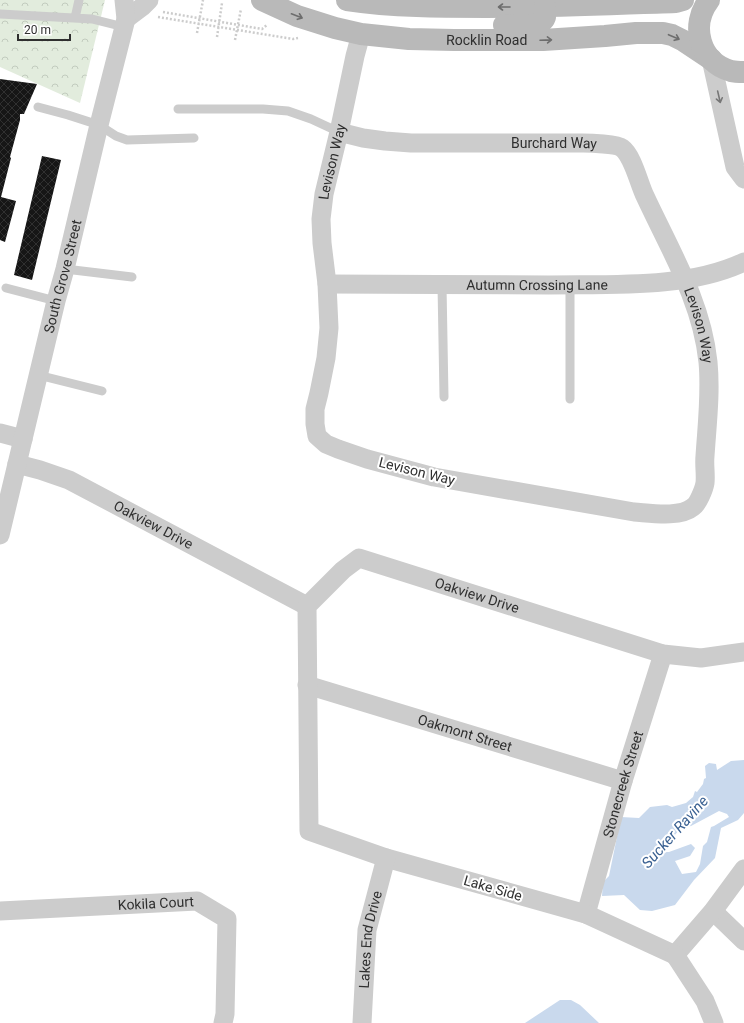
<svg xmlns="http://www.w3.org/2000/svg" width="744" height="1023" font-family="Roboto,sans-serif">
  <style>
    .park { fill: url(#park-crowns) }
    .water { fill: #c9d9ed; fill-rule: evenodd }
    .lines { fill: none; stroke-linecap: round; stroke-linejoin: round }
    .stream { stroke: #c9d9ed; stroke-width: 5 }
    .building { fill: url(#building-cross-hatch) }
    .path { stroke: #ccc; stroke-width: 2.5; stroke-dasharray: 2 2; stroke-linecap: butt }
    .lane { stroke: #ccc; stroke-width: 9 }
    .street { stroke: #ccc; stroke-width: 19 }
    .secondary { stroke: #b9b9b9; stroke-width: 22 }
    .oneway { stroke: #6d6d6d }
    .oneway2 { stroke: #767676 }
    .labels { text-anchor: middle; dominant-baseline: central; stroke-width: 4; stroke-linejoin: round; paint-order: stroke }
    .street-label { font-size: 14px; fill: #2f2f2f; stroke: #fff }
    .water-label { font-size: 15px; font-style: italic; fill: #3b6293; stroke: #fff }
  </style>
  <defs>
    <pattern id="park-crowns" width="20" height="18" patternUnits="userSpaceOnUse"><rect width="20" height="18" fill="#e2ecdd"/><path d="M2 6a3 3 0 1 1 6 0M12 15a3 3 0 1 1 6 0" fill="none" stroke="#c2cbbe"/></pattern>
    <pattern id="building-cross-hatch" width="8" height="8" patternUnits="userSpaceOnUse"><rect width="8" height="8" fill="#161616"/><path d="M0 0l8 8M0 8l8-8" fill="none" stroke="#303030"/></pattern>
  </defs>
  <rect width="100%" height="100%" fill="#fff"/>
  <path class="park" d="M 0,0 L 105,0 L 80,103 L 0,67 Z"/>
  <path class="water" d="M 744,760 L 744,813 L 738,820 L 721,828 L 715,858 L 694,880 L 675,905 L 652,911 L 640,910 L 624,895 L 602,896 L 603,882 L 609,876 L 621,817 L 639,818 L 650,807 L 667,805 L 672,807 L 686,803 L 693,797 L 695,791 L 697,792 L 703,784 L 704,779 L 706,778 L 705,766 L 709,763 L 716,764 L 717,770 L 731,761 ZM 719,811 L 727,814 L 729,817 L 714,826 L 711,827 L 707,842 L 703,846 L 700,864 L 696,872 L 682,874 L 675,861 L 690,856 L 695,848 L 691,844 L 669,852 L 664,852 L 663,848 L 669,842 L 663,842 L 663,838 L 673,830 L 691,826 Z
    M 560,1000 L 571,1000 L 580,1005 L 599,1023 L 525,1023 Z"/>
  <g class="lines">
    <path class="stream" d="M 661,847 L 681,824"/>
  </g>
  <path class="building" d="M 0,79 L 37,84 L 24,114 L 20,114 L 20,120 L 10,157 L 11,158 L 1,197 L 16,201 L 5,242 L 0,240 Z
    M 42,156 L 61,160 L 32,280 L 14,275 Z"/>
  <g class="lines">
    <path class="path" d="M 163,12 L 262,29 L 267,25
      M 158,17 L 293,39 L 298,38
      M 197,33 L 203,0
      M 217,37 L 222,3
      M 235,40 L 241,9"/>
    <path class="lane" d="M 0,14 L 92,19 L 124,27
      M 75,18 L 79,0
      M 38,107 L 68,115 L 99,125 L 116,136 L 127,140 L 194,138
      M 178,109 L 263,109 L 288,111 L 311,119 L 339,132
      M 65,269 L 132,277
      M 570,284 L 570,399
      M 442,285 L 444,397
      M 6,288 L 56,301
      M 38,375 L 102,391"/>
    <g class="street">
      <path d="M 126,19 L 142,7 L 149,0"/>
      <path d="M 711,59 L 735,167 L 744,179"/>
      <path id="s1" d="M 339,132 L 363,138 L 385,141 L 411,143 L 583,143 C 590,143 617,144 622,148 C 633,156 639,184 645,196 C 670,250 702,302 708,362 C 711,393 707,425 705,456 C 704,465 706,474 705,483 C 704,489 698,504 693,507 C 680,518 650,513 634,512 L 434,477 L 367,459 L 338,449 L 326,444 L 317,436 L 315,424 L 315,409 L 319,393 L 326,358 L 329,328 L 327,284 L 322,243 L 321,219 L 324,194 L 339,132 L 355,56 L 361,34"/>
      <path id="s2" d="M 327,284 C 401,284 475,285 549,285 C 611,284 687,289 744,262"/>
      <path d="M 0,433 L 23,439"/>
      <path id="s3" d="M 17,464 L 40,470 L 69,480 L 307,606"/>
      <path id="s4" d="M 0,535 L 56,301 L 65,269 L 99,125 L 126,19 L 124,0"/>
      <path id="s5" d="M 307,685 L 623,781"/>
      <path id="s6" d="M 0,911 L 197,901 L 227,919 L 225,1014 L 223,1023"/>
      <path d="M 713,911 L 744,941"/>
      <path id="s7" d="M 586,914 L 623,781 L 663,654"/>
      <path id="s8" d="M 675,955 L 586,914 L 386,858 L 309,831 L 307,606 L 343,570 L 359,558 L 663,654 L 701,658 L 744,652"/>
      <path d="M 675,955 L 713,911 L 744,869"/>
      <path d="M 675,955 L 705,1001 L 714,1023"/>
      <path id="s9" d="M 362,1023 L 367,930 L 386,858"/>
    </g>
    <g class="secondary">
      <path id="s10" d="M 262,0 L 297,16 L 335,28 L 361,34 L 409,39 L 454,40 L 543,40 L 605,36 L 636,33 L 663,33 L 672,35 L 684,41 L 711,59"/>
      <path d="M 347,0 C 394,7 440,7 487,7 C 550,7 613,4 676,2 L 683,0"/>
      <path d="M 709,0 C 690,25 699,62 731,71 C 735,72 740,72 744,72"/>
      <path d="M 504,25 C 514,25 541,29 545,17 C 545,14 545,10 545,7"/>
    </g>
  </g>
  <defs><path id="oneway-shaft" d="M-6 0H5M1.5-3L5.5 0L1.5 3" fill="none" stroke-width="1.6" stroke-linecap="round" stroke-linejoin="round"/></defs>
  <g class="oneway">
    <use href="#oneway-shaft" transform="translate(504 7) rotate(180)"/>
    <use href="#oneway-shaft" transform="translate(297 16) rotate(21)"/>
    <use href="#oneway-shaft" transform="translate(674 37) rotate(23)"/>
    <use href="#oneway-shaft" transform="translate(546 40) rotate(-2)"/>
  </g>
  <use class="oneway2" href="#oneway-shaft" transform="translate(719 97) rotate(77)"/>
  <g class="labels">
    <g class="street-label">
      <text stroke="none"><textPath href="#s10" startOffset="231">Rocklin Road</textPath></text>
      <text stroke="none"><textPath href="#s1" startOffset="216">Burchard Way</textPath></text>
      <text stroke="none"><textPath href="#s1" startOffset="1331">Levison Way</textPath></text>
      <text stroke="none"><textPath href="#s4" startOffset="266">South Grove Street</textPath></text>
      <text stroke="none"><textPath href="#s2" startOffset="210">Autumn Crossing Lane</textPath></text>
      <text stroke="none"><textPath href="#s1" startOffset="479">Levison Way</textPath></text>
      <text transform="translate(417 471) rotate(14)">Levison Way</text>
      <text stroke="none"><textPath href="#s3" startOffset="150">Oakview Drive</textPath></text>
      <text stroke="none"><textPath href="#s8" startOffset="807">Oakview Drive</textPath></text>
      <text stroke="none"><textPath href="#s5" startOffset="165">Oakmont Street</textPath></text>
      <text stroke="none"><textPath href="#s7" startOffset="135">Stonecreek Street</textPath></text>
      <text transform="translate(493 888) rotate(16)">Lake Side</text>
      <text stroke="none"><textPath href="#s6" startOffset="156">Kokila Court</textPath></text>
      <text stroke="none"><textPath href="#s9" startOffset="84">Lakes End Drive</textPath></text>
    </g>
    <g class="water-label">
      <text transform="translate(675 832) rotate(-48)">Sucker Ravine</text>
    </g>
  </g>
  <path d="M18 34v6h52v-6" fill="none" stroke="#2f2f2f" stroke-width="2"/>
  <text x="24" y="34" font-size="12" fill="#2f2f2f" stroke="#ffffff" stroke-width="3" paint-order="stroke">20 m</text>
</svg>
